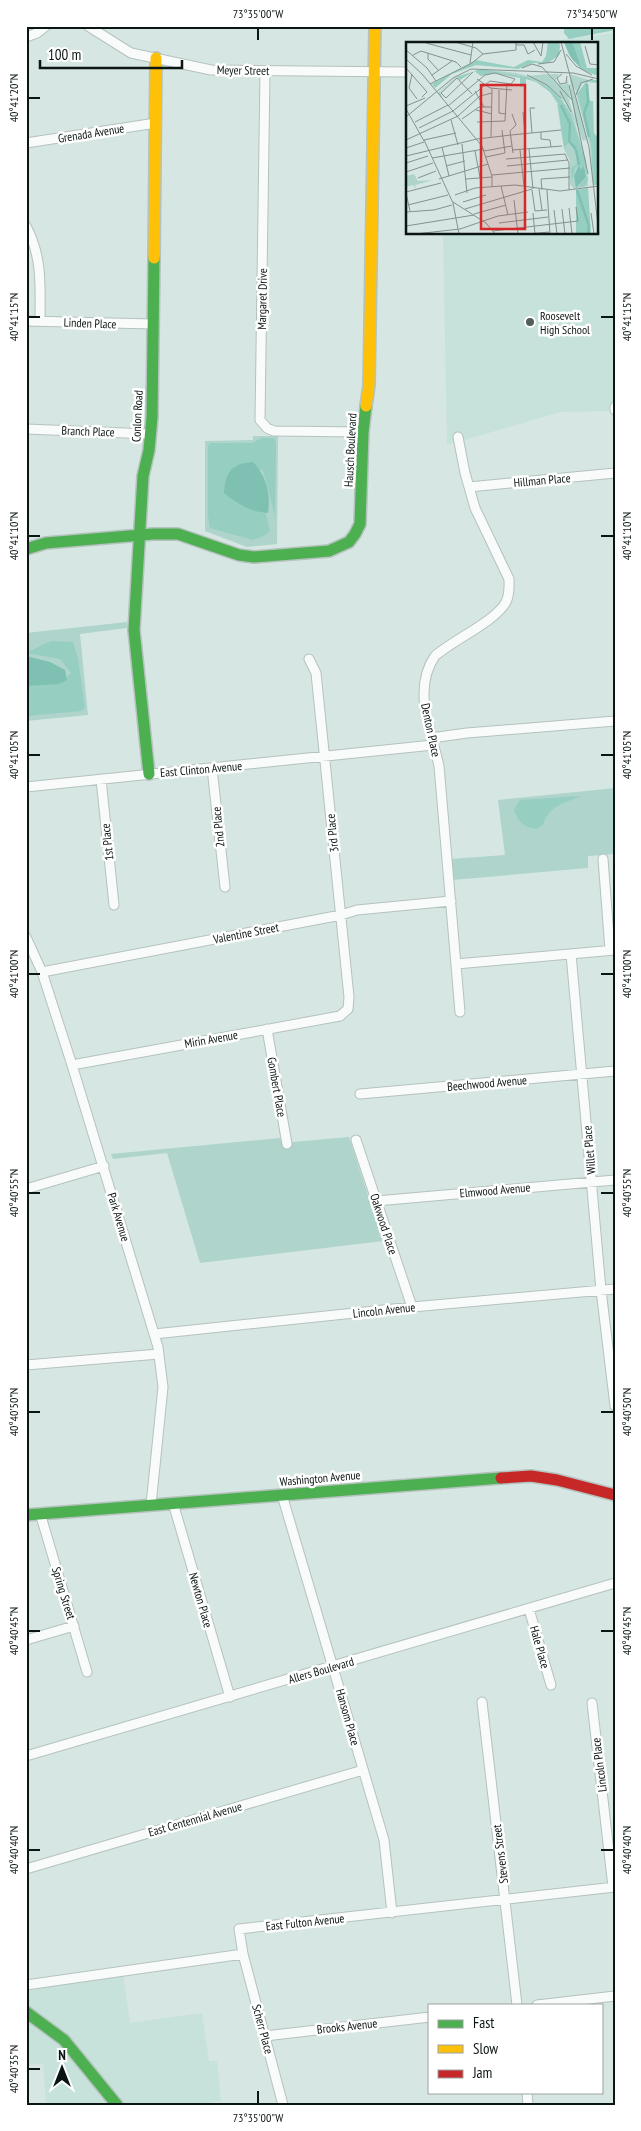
<svg xmlns="http://www.w3.org/2000/svg" width="641" height="2131" font-family="'PT Sans Narrow',sans-serif">
  <style>
    .built { fill: #c6e2db }
    .green { fill: #aed4cb }
    .forest { fill: #97cec2 }
    .water { fill: #7ec0b2 }
    .lines { fill: none; stroke-linecap: round; stroke-linejoin: round }
    .street-casing { stroke: #b5c2be; stroke-width: 11 }
    .fast-casing { stroke: #b5c2be; stroke-width: 14 }
    .slow-casing { stroke: #b5c2be; stroke-width: 14 }
    .jam-casing { stroke: #b5c2be; stroke-width: 14 }
    .street { stroke: #f9fbfb; stroke-width: 9 }
    .fast { stroke: #4caf50; stroke-width: 11 }
    .slow { stroke: #ffc107; stroke-width: 11 }
    .jam { stroke: #c62828; stroke-width: 11 }
    .ticks { fill: none; stroke: #0b1513; stroke-width: 2 }
    .poi-dot { fill: #525e5b; stroke: #fff; stroke-width: 2 }
    .labels { text-anchor: middle; dominant-baseline: central; stroke-width: 5; stroke-linejoin: round; paint-order: stroke }
    .street-label { font-size: 12px; fill: #0b1513; stroke: #fff }
    .poi-label { font-size: 12px; fill: #0b1513; stroke: #fff; text-anchor: start }
    .inset-river { fill: none; stroke: #7ec0b2; stroke-width: 2.5 }
    .inset-road { fill: none; stroke: #85928f; stroke-width: 1 }
    .view { fill: #d62828; fill-opacity: 0.15; stroke: #d62828; stroke-width: 2.5 }
    .inset-edge { fill: none; stroke: #0b1513; stroke-width: 2.5 }
    .neatline { fill: none; stroke: #0b1513; stroke-width: 2 }
    .ticks-label { font-size: 12px; text-anchor: middle; fill: #0b1513 }
  </style>
  <rect width="100%" height="100%" fill="#d6e6e2"/>
  <path class="built" d="M 615,33 L 615,411 L 561,412 L 447,445 L 443,234 L 597,234 L 597,44 L 483,44 L 562,40 Z
    M 123,1974 L 130,2023 L 202,2013 L 209,2061 L 217,2061 L 221,2101 L 196,2105 L 46,2105 L 43,2064 L 26,2065 L 26,1991 Z"/>
  <path class="green" d="M 253,436 L 278,436 L 277,544 L 247,547 L 205,531 L 205,441 L 253,440 Z
    M 127,622 L 127,628 L 80,634 L 88,715 L 26,721 L 26,633 Z
    M 615,788 L 615,854 L 588,856 L 588,868 L 452,880 L 451,859 L 505,855 L 498,800 Z
    M 349,1137 L 383,1241 L 200,1263 L 167,1153 L 113,1159 L 111,1154 L 280,1138 L 282,1143 Z"/>
  <path class="forest" d="M 564,26 L 615,26 L 615,30 L 569,39 L 564,33 Z
    M 262,438 L 274,438 L 276,443 L 275,516 L 263,470 L 248,468 L 264,507 L 270,531 L 264,536 L 253,540 L 210,528 L 208,516 L 208,446 L 210,443 L 252,443 Z
    M 51,641 L 73,642 L 78,658 L 85,708 L 81,711 L 26,716 L 26,684 L 60,684 L 71,673 L 60,659 L 26,653 Z
    M 581,796 C 565,803 548,806 543,825 L 536,829 C 523,827 519,822 514,810 L 520,800 Z"/>
  <path class="water" d="M 253,462 C 266,476 271,493 268,513 C 250,512 238,504 224,493 C 226,471 231,464 253,462 Z
    M 26,656 L 50,662 L 65,670 L 67,680 L 59,684 L 26,686 Z"/>
  <g class="lines">
    <g class="street-casing">
      <path id="street" d="M 88,26 L 131,53 L 211,70 L 407,72
        M 26,37 L 37,33 L 46,26
        M 265,71 L 260,420 L 267,428 L 274,431 L 363,432
        M 26,143 L 156,123
        M 26,226 C 43,258 40,287 40,321
        M 26,321 L 153,324
        M 615,407 L 615,410
        M 26,429 L 150,434
        M 458,437 L 465,473 L 475,508 L 509,579 C 509,587 510,594 506,602 C 496,621 453,640 435,656 C 412,689 431,731 439,766 L 460,1012
        M 469,487 L 615,473
        M 431,738 L 467,733 L 615,721
        M 212,768 L 225,887
        M 101,779 L 114,905
        M 26,787 L 433,745
        M 603,859 L 610,950
        M 26,937 L 42,972 L 72,1065 L 158,1347 L 163,1387 L 151,1505
        M 571,954 L 601,1290 L 615,1406
        M 456,964 L 615,950
        M 42,972 L 341,915 L 357,910 L 451,901
        M 267,1029 L 287,1144
        M 72,1065 L 340,1016 L 348,1009 L 349,997 L 316,673 L 309,659
        M 360,1094 L 615,1071
        M 356,1140 L 412,1307
        M 26,1189 L 104,1166
        M 376,1201 L 615,1180
        M 154,1334 L 412,1307 L 615,1289
        M 26,1365 L 159,1354
        M 282,1495 L 384,1840 L 392,1913
        M 173,1503 L 230,1697
        M 40,1513 L 87,1672
        M 529,1609 L 551,1685
        M 26,1640 L 74,1626
        M 482,1702 L 517,2005
        M 592,1703 L 613,1887
        M 26,1756 L 615,1583
        M 26,1869 L 363,1770
        M 26,1985 L 243,1954
        M 537,2005 L 615,1996
        M 265,2036 L 430,2017
        M 527,2092 L 528,2105
        M 283,2105 L 243,1954 L 239,1929 L 615,1887"/>
    </g>
    <g class="fast-casing">
      <path id="fast" d="M 26,549 L 46,543 L 153,534 L 178,534 L 239,555 L 254,557 L 329,551 L 349,542 L 355,534 L 360,524 L 363,432 L 366,406
        M 149,774 L 134,630 L 143,476 L 149,450 L 152,417 L 154,258
        M 26,1515 L 501,1478
        M 26,2012 L 64,2040 L 117,2105"/>
    </g>
    <g class="slow-casing">
      <path id="slow" d="M 154,258 L 156,58
        M 366,406 L 369,385 L 375,26"/>
    </g>
    <g class="jam-casing">
      <path id="jam" d="M 501,1478 L 531,1476 L 557,1480 L 615,1495"/>
    </g>
    <use href="#street" class="street"/>
    <use href="#fast" class="fast"/>
    <use href="#slow" class="slow"/>
    <use href="#jam" class="jam"/>
  </g>
  <path class="ticks" d="M 258,28 L 258,40M 592,28 L 592,40M 28,98 L 40,98M 601,98 L 614,98M 28,317 L 40,317M 601,317 L 614,317M 28,536 L 40,536M 601,536 L 614,536M 28,755 L 40,755M 601,755 L 614,755M 28,974 L 40,974M 601,974 L 614,974M 28,1193 L 40,1193M 601,1193 L 614,1193M 28,1412 L 40,1412M 601,1412 L 614,1412M 28,1631 L 40,1631M 601,1631 L 614,1631M 28,1850 L 40,1850M 601,1850 L 614,1850M 28,2069 L 40,2069M 258,2091 L 258,2104"/>
  <circle class="poi-dot" cx="530" cy="322" r="5"/>
  <g class="labels">
    <g class="street-label">
      <text transform="translate(243 70) rotate(1)">Meyer Street</text>
      <text transform="translate(91 133) rotate(-9)">Grenada Avenue</text>
      <text transform="translate(262 299) rotate(-89)">Margaret Drive</text>
      <text transform="translate(90 323) rotate(2)">Linden Place</text>
      <text transform="translate(137 416) rotate(-87)">Conlon Road</text>
      <text transform="translate(88 431) rotate(2)">Branch Place</text>
      <text transform="translate(350 450) rotate(-87)">Hausch Boulevard</text>
      <text transform="translate(542 480) rotate(-5)">Hillman Place</text>
      <text transform="translate(431 730) rotate(78)">Denton Place</text>
      <text transform="translate(201 769) rotate(-5)">East Clinton Avenue</text>
      <text transform="translate(218 827) rotate(-96)">2nd Place</text>
      <text transform="translate(332 833) rotate(-96)">3rd Place</text>
      <text transform="translate(107 842) rotate(-96)">1st Place</text>
      <text transform="translate(246 933) rotate(-11)">Valentine Street</text>
      <text transform="translate(211 1039) rotate(-10)">Mirin Avenue</text>
      <text transform="translate(487 1083) rotate(-5)">Beechwood Avenue</text>
      <text transform="translate(277 1087) rotate(80)">Gombert Place</text>
      <text transform="translate(589 1150) rotate(-95)">Willet Place</text>
      <text transform="translate(495 1190) rotate(-5)">Elmwood Avenue</text>
      <text transform="translate(119 1217) rotate(73)">Park Avenue</text>
      <text transform="translate(384 1224) rotate(72)">Oakwood Place</text>
      <text transform="translate(384 1310) rotate(-6)">Lincoln Avenue</text>
      <text transform="translate(320 1478) rotate(-5)">Washington Avenue</text>
      <text transform="translate(64 1593) rotate(73)">Spring Street</text>
      <text transform="translate(201 1600) rotate(74)">Newton Place</text>
      <text transform="translate(540 1647) rotate(74)">Hale Place</text>
      <text transform="translate(321 1670) rotate(-16)">Allers Boulevard</text>
      <text transform="translate(348 1717) rotate(74)">Hansom Place</text>
      <text transform="translate(599 1765) rotate(-97)">Lincoln Place</text>
      <text transform="translate(195 1819) rotate(-16)">East Centennial Avenue</text>
      <text transform="translate(500 1854) rotate(-97)">Stevens Street</text>
      <text transform="translate(305 1922) rotate(-6)">East Fulton Avenue</text>
      <text transform="translate(347 2026) rotate(-6)">Brooks Avenue</text>
      <text transform="translate(263 2029) rotate(75)">Scherr Place</text>
    </g>
    <g class="poi-label">
      <text x="540" y="315">Roosevelt<tspan x="540" dy="14">High School</tspan></text>
    </g>
  </g>
  <g transform="translate(406 42)">
    <rect width="192" height="192" fill="#d6e6e2"/>
    <path d="M 75,27 L 110,31 L 121,34 L 142,32 L 153,46 L 144,32 L 153,32 L 150,38 L 152,42 L 159,43 L 162,38 L 164,56 L 162,54 L 169,78 L 166,58 L 172,66 L 165,57 L 164,32 L 192,41 L 177,40 L 171,52 L 185,103 L 187,143 L 184,103 L 171,55 L 170,49 L 166,43 L 181,97 L 177,99 L 167,75 L 180,118 L 182,144 L 168,147 L 164,142 L 164,119 L 158,107 L 151,62 L 159,62 L 166,73 L 160,61 L 142,45 L 121,35 ZM 8,132 L 12,139 L 27,138 L 9,143 L 10,147 L 7,143 L 0,145 L 0,134 Z" fill="#aed4cb"/>
    <path d="M 142,0 L 153,0 L 154,4 L 153,13 L 142,21 L 127,21 L 112,27 L 70,23 L 46,32 L 29,46 L 26,42 L 70,18 L 108,25 L 122,18 L 136,20 L 140,14 ZM 158,0 L 176,26 L 166,3 L 166,0 L 174,0 L 181,26 L 192,26 L 192,34 L 177,28 L 163,13 ZM 75,27 L 121,35 L 142,45 L 156,58 L 165,73 L 178,114 L 182,138 L 179,144 L 172,145 L 181,135 L 179,124 L 175,126 L 174,121 L 169,126 L 166,139 L 165,126 L 171,122 L 172,114 L 163,100 L 158,106 L 152,62 L 144,50 L 130,40 L 120,37 L 120,44 L 114,45 L 114,36 L 88,31 L 75,34 L 68,29 L 54,38 L 51,35 L 34,50 L 37,57 L 32,51 L 50,35 ZM 181,38 L 192,38 L 192,41 L 182,39 L 181,42 L 184,59 L 187,59 L 188,91 L 192,96 L 192,143 L 187,143 L 185,103 L 171,52 ZM 182,146 L 185,192 L 170,192 L 170,148 Z" fill="#97cec2"/>
    <path d="M 158,0 L 166,0 L 176,27 L 166,17 ZM 173,123 L 175,127 L 178,124 L 180,135 L 170,146 L 168,134 Z" fill="#7ec0b2"/>
    <path class="inset-river" d="M 181,42 L 182,60 L 178,71 L 183,95M 155,63 L 164,82 L 163,99 L 170,107M 170,108 L 173,123M 171,148 L 183,184 L 182,192"/>
    <path class="inset-road" d="M 49,0 L 70,6 L 77,12M 127,0 L 135,14 L 137,0M 155,0 L 183,105 L 193,192M 20,1 L 65,13M 110,3 L 118,3 L 122,12 L 129,8M 179,4 L 184,22 L 193,23M 0,8 L 21,26 L 30,39M 22,11 L 22,17 L 33,29M 160,12 L 170,24 L 186,33M 7,13 L 15,9 L 50,20 L 55,25M 0,17 L 16,32 L 76,104 L 86,134 L 86,145M 64,21 L 67,0M 132,22 L 148,20 L 155,8M 0,26 L 21,50 L 16,55M 116,26 L 126,22 L 136,25 L 166,58M 6,32 L 3,46 L 11,57M 156,32 L 151,36 L 154,42 L 160,41 L 161,34M 26,33 L 46,19M 121,33 L 141,43 L 155,56M 71,37 L 84,46 L 106,48M 24,42 L 66,21 L 77,12 L 110,8 L 110,0M 163,43 L 182,132M 93,48 L 93,71 L 100,72M 69,49 L 78,65M 154,49 L 165,70M 170,53 L 175,41 L 187,37M 40,56 L 35,51 L 51,36 L 66,52M 40,56 L 67,30M 0,64 L 19,56M 42,64 L 79,33 L 89,31 L 109,37 L 105,42 L 84,39 L 47,69M 0,67 L 18,99M 70,68 L 86,72M 117,70 L 119,92M 106,72 L 110,83 L 104,89 L 107,111M 0,75 L 47,36 L 65,27 L 167,31 L 193,37M 56,77 L 73,65 L 86,65M 45,78 L 52,103M 9,80 L 42,63M 71,80 L 99,79 L 101,41M 13,86 L 47,69M 135,90 L 135,97 L 144,98 L 145,105M 126,91 L 124,66 L 129,66M 105,93 L 155,88M 85,95 L 86,47M 71,97 L 105,93M 0,98 L 52,74 L 74,54 L 86,51M 18,98 L 50,91M 18,98 L 47,161 L 53,192M 56,102 L 61,151M 36,105 L 43,134M 0,106 L 18,100M 123,107 L 127,147M 106,108 L 156,104M 114,108 L 118,144M 69,109 L 76,146M 78,109 L 106,104M 0,114 L 71,97M 80,115 L 99,111 L 96,88M 26,116 L 78,107M 100,117 L 159,112 L 163,121 L 163,148M 0,121 L 22,114M 40,124 L 59,119M 101,124 L 162,118M 0,130 L 27,121M 86,133 L 164,126M 12,136 L 30,129M 33,137 L 82,122M 60,137 L 86,135M 95,144 L 102,173M 133,147 L 136,168M 126,148 L 129,169 L 141,168M 136,148 L 135,137 L 164,135M 141,148 L 144,192M 0,150 L 35,141M 0,151 L 4,169M 49,153 L 69,146 L 109,143 L 154,149 L 193,144M 108,158 L 112,192M 47,160 L 80,181 L 89,192M 57,160 L 80,153M 2,163 L 42,153M 163,166 L 166,192M 59,167 L 126,147M 156,167 L 159,192M 148,168 L 151,192M 0,170 L 28,168 L 46,163M 127,171 L 129,192M 185,171 L 188,192M 68,172 L 100,163M 93,181 L 142,175M 0,184 L 68,173M 87,189 L 172,179 L 170,165M 9,192 L 54,187 L 92,174 L 122,170M 123,192 L 143,190"/>
    <path class="view" d="M 75,43 L 119,43 L 119,187 L 75,187 Z"/>
    <rect width="192" height="192" class="inset-edge"/>
  </g>
  <rect width="641" height="2131" fill="none" stroke="#ffffff" stroke-width="55"/>
  <rect x="428" y="2004" width="175" height="90" fill="#ffffff" stroke="#9da1a1"/>
  <rect x="438" y="2020" width="25" height="8" fill="#4caf50" stroke="#9da1a1"/>
  <text x="473" y="2028" font-size="15" fill="#0b1513">Fast</text>
  <rect x="438" y="2045" width="25" height="8" fill="#ffc107" stroke="#9da1a1"/>
  <text x="473" y="2054" font-size="15" fill="#0b1513">Slow</text>
  <rect x="438" y="2070" width="25" height="8" fill="#c62828" stroke="#9da1a1"/>
  <text x="473" y="2078" font-size="15" fill="#0b1513">Jam</text>
  <g transform="translate(62 2068)" stroke="#ffffff" stroke-width="4" paint-order="stroke">
  <path d="M0-4L9 19L0 12L-9 19Z" fill="#0b1513"/>
  <text y="-8" font-size="14" font-weight="bold" text-anchor="middle" fill="#0b1513">N</text>
  </g>
  <path d="M40 60v8h142v-8" fill="none" stroke="#0b1513" stroke-width="2.5"/>
  <text x="48" y="60" font-size="15" fill="#0b1513" stroke="#ffffff" stroke-width="4" paint-order="stroke">100 m</text>
  <rect x="28" y="28" width="586" height="2076" class="neatline"/>
  <g class="ticks-label">
    <text x="258" y="18">73°35'00"W</text>
    <text x="592" y="18">73°34'50"W</text>
    <text transform="translate(14 98) rotate(-90)" y="4">40°41'20"N</text>
    <text transform="translate(627 98) rotate(-90)" y="4">40°41'20"N</text>
    <text transform="translate(14 317) rotate(-90)" y="4">40°41'15"N</text>
    <text transform="translate(627 317) rotate(-90)" y="4">40°41'15"N</text>
    <text transform="translate(14 536) rotate(-90)" y="4">40°41'10"N</text>
    <text transform="translate(627 536) rotate(-90)" y="4">40°41'10"N</text>
    <text transform="translate(14 755) rotate(-90)" y="4">40°41'05"N</text>
    <text transform="translate(627 755) rotate(-90)" y="4">40°41'05"N</text>
    <text transform="translate(14 974) rotate(-90)" y="4">40°41'00"N</text>
    <text transform="translate(627 974) rotate(-90)" y="4">40°41'00"N</text>
    <text transform="translate(14 1193) rotate(-90)" y="4">40°40'55"N</text>
    <text transform="translate(627 1193) rotate(-90)" y="4">40°40'55"N</text>
    <text transform="translate(14 1412) rotate(-90)" y="4">40°40'50"N</text>
    <text transform="translate(627 1412) rotate(-90)" y="4">40°40'50"N</text>
    <text transform="translate(14 1631) rotate(-90)" y="4">40°40'45"N</text>
    <text transform="translate(627 1631) rotate(-90)" y="4">40°40'45"N</text>
    <text transform="translate(14 1850) rotate(-90)" y="4">40°40'40"N</text>
    <text transform="translate(627 1850) rotate(-90)" y="4">40°40'40"N</text>
    <text transform="translate(14 2069) rotate(-90)" y="4">40°40'35"N</text>
    <text x="258" y="2122">73°35'00"W</text>
  </g>
</svg>
